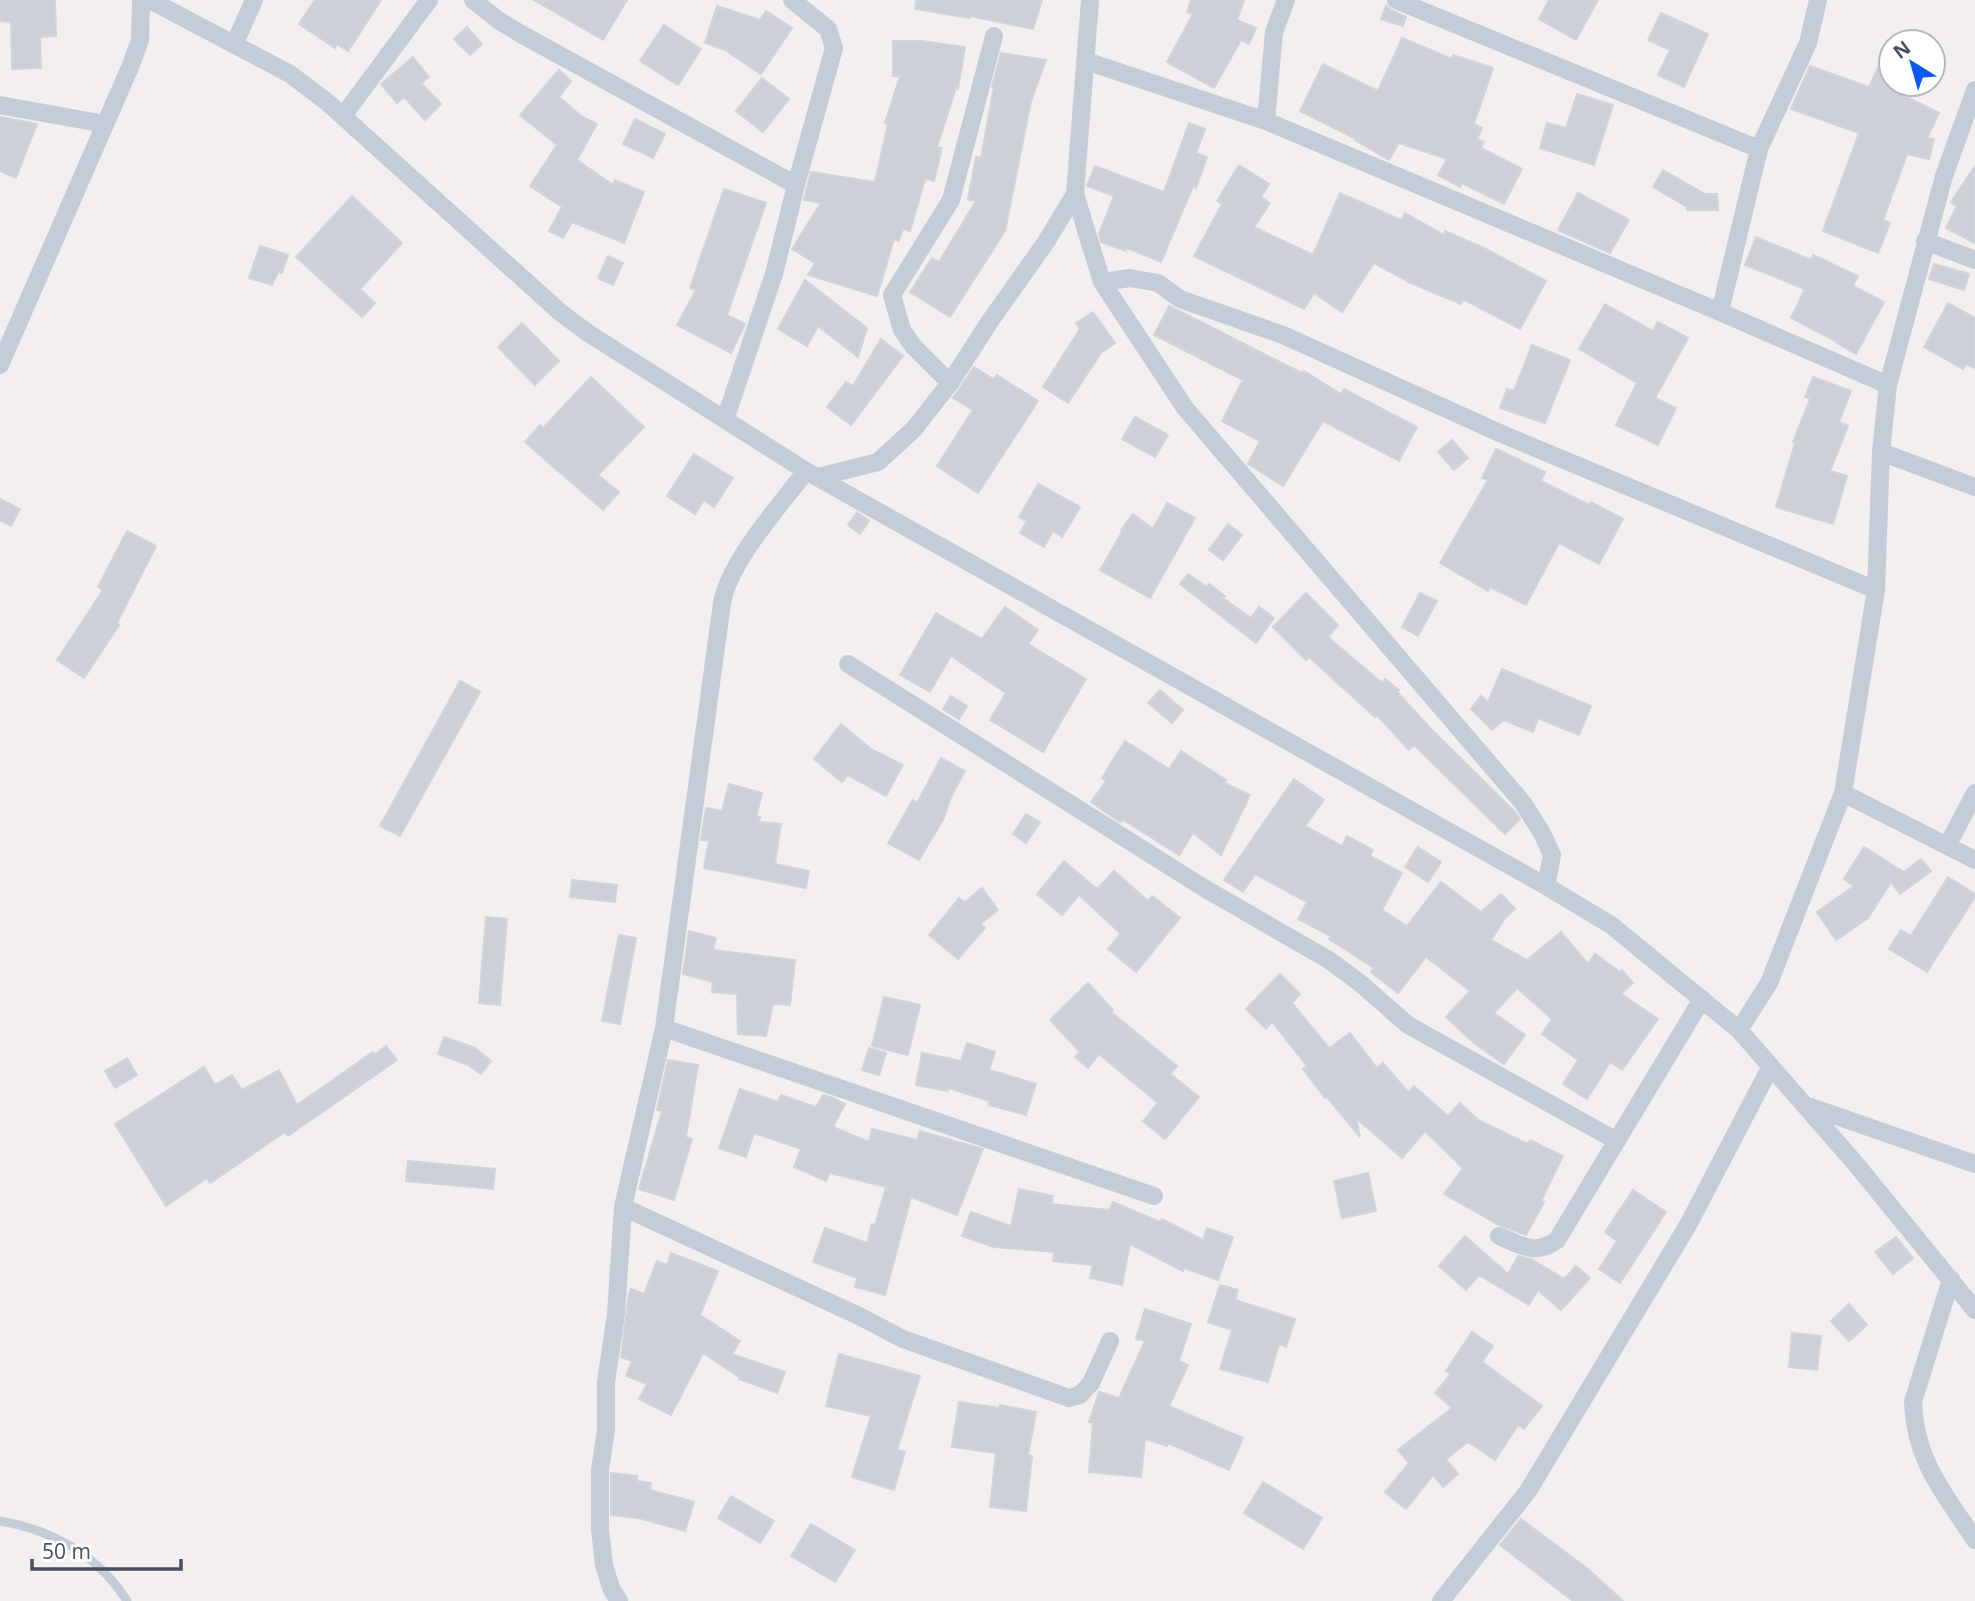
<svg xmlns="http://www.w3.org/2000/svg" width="1975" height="1601" font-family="'Open Sans',sans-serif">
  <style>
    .building { fill: #cdd0d7; stroke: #d2d4db; stroke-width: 2 }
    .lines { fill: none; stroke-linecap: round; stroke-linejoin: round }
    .service { stroke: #c4ccd8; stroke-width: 9 }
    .minor { stroke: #c4ccd8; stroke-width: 18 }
  </style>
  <rect width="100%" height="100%" fill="#f2efee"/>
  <path class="building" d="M 0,0 L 55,0 L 56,36 L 40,37 L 41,68 L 12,69 L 11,22 L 0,21 Z
    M 315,0 L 381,0 L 348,51 L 337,44 L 335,48 L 299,24 Z
    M 534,0 L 627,0 L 603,40 Z
    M 916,0 L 1042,0 L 1033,29 L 970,16 L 970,18 L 915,9 Z
    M 1191,0 L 1244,0 L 1237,20 L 1256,28 L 1249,44 L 1241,40 L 1214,88 L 1167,62 L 1193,14 L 1187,12 Z
    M 1549,0 L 1598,0 L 1576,40 L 1539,19 Z
    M 1386,5 L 1391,10 L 1406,17 L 1403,26 L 1381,19 Z
    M 717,6 L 760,20 L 766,11 L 792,28 L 761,74 L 725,50 L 705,43 Z
    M 1661,13 L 1708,34 L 1684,87 L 1658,75 L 1670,50 L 1648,40 Z
    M 664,25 L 701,49 L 678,85 L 640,61 Z
    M 467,27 L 482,44 L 470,55 L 454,39 Z
    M 1402,38 L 1452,59 L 1453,55 L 1493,68 L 1474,124 L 1482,128 L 1477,139 L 1484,142 L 1481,148 L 1522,169 L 1504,204 L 1462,183 L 1460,187 L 1438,175 L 1447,159 L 1399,143 L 1389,160 L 1355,140 L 1356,139 L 1300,111 L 1323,64 L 1378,91 Z
    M 1891,40 L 1891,84 L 1913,84 L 1907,97 L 1939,113 L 1927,138 L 1934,139 L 1929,159 L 1907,154 L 1883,220 L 1890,223 L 1878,253 L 1823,231 L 1859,133 L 1791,109 L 1810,66 L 1869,87 Z
    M 893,41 L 922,41 L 965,47 L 958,89 L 956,88 L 937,147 L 942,148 L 934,181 L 925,179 L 910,231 L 903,229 L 899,241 L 894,239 L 877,296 L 808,275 L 815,263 L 792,249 L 821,203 L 804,200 L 811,172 L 875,182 L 888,124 L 885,123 L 900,76 L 893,76 Z
    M 1001,53 L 1046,60 L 1031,101 L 1005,231 L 950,317 L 910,292 L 932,258 L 939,262 L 976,201 L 968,200 L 976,157 L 981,158 L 994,87 L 992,87 Z
    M 413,57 L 429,77 L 421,83 L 441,104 L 425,120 L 404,97 L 397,103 L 381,84 Z
    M 559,70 L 571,81 L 559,97 L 581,116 L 597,124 L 577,160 L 613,185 L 615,180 L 644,192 L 624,243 L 572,222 L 563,238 L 549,231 L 562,207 L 530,186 L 557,145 L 520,115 Z
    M 762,78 L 789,99 L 763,132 L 736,111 Z
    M 1577,94 L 1613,105 L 1594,165 L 1540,148 L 1547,123 L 1566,128 Z
    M 0,117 L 37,124 L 16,178 L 0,171 Z
    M 635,119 L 665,134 L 653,158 L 623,144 Z
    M 1189,123 L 1205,129 L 1196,153 L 1207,157 L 1196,188 L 1193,186 L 1161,262 L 1127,248 L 1126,251 L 1101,242 L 1099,234 L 1114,196 L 1087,186 L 1095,166 L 1164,192 Z
    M 1239,165 L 1269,184 L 1261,197 L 1270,203 L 1254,227 L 1313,255 L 1340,193 L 1401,220 L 1405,213 L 1444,235 L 1445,231 L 1486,249 L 1546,281 L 1520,329 L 1463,299 L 1461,304 L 1411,283 L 1374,263 L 1342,312 L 1314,293 L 1304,309 L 1194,256 L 1222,204 L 1217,201 Z
    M 1975,166 L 1975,243 L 1946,228 L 1957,206 L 1951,202 Z
    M 1663,170 L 1705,194 L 1717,194 L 1718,210 L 1687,210 L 1687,207 L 1653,187 Z
    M 724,189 L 766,203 L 727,315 L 745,324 L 731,353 L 677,325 L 696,290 L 690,288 Z
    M 1578,193 L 1629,220 L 1610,253 L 1558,230 Z
    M 352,196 L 402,243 L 360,289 L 375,303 L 362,317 L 296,257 Z
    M 1756,237 L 1811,260 L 1813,255 L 1858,276 L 1853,286 L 1884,302 L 1856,354 L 1837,343 L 1838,342 L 1791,318 L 1805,289 L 1745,265 Z
    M 260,246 L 288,255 L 282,273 L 278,272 L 272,285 L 249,278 Z
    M 608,256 L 623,263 L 613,285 L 598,278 Z
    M 1934,264 L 1969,274 L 1964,290 L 1929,279 Z
    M 805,280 L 867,328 L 858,357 L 818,326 L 807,346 L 778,329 Z
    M 1948,303 L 1975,318 L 1975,368 L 1966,364 L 1963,369 L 1924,347 Z
    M 1605,304 L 1653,331 L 1658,322 L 1688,338 L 1655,398 L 1676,408 L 1658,445 L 1616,425 L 1637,383 L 1579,349 Z
    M 1169,306 L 1302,373 L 1304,371 L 1341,394 L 1344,389 L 1417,427 L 1399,461 L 1323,421 L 1283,486 L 1248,464 L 1260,441 L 1222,421 L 1243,380 L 1154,335 Z
    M 1093,312 L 1115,343 L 1101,353 L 1068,403 L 1043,387 L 1080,329 L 1076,323 Z
    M 522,323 L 559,361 L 535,385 L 498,347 Z
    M 881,339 L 903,356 L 851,425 L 827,407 L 846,382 L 853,386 Z
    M 1532,345 L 1570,360 L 1545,423 L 1500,408 L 1507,389 L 1514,391 Z
    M 974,367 L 993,379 L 997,375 L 1038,401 L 978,493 L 937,466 L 973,410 L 953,398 Z
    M 591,377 L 644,427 L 598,475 L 619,492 L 603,510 L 525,442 L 540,425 L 543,428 Z
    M 1813,377 L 1851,391 L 1839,422 L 1848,426 L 1830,471 L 1847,476 L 1833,524 L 1776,507 L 1795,443 L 1793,442 L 1810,399 L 1805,397 Z
    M 1135,417 L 1168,435 L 1155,457 L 1122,439 Z
    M 1452,440 L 1468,458 L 1454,470 L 1438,452 Z
    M 1496,449 L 1545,472 L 1541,481 L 1589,505 L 1591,502 L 1623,519 L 1599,564 L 1559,543 L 1526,605 L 1490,587 L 1488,591 L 1440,563 L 1488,480 L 1482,478 Z
    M 694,454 L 733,478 L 714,507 L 704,500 L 695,514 L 667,496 Z
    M 1038,484 L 1080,507 L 1062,537 L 1053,531 L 1044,547 L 1020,533 L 1027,521 L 1019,517 Z
    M 0,499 L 20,509 L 11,526 L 0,520 Z
    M 1167,503 L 1195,518 L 1150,598 L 1100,570 L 1122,532 L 1121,530 L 1133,514 L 1153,529 Z
    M 857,512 L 869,521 L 860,534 L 848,525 Z
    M 1228,524 L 1242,535 L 1223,560 L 1209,550 Z
    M 127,531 L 156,546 L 117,623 L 119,625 L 84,678 L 57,660 L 103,590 L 98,587 Z
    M 1188,574 L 1207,587 L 1209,584 L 1225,596 L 1223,598 L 1251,618 L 1259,607 L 1274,618 L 1256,643 L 1180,584 Z
    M 1306,593 L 1338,625 L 1328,637 L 1382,683 L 1385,679 L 1399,690 L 1397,692 L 1431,729 L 1514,811 L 1520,819 L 1505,834 L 1414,745 L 1409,750 L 1377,715 L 1375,717 L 1309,657 L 1306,660 L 1273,627 Z
    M 1420,593 L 1437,601 L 1418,636 L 1402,627 Z
    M 1005,607 L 1038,630 L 1028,644 L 1086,679 L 1043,752 L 990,720 L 1006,693 L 951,656 L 930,692 L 900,675 L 936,613 L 982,639 Z
    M 1502,669 L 1591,706 L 1579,735 L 1538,718 L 1533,732 L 1504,720 L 1492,730 L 1471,709 L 1481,696 L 1488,702 Z
    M 460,681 L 480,692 L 400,836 L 380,826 Z
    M 1160,690 L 1183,710 L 1172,723 L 1148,703 Z
    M 951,696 L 967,706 L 959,719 L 943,709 Z
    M 841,724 L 871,749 L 903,765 L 886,796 L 848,775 L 842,782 L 814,759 Z
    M 1125,741 L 1169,769 L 1181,751 L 1226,780 L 1224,783 L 1250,795 L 1221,855 L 1193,833 L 1179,855 L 1122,819 L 1120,822 L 1091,802 L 1106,781 L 1102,778 Z
    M 941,758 L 965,771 L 951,797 L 944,818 L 919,860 L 888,843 L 913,800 L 917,803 Z
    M 1294,779 L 1324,800 L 1305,826 L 1342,846 L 1347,836 L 1373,850 L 1370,856 L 1402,873 L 1382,910 L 1407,926 L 1441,882 L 1481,912 L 1501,894 L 1515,909 L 1505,918 L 1491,940 L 1527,960 L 1561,932 L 1588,964 L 1595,954 L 1620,972 L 1622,970 L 1633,983 L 1621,994 L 1658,1019 L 1622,1070 L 1610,1062 L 1587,1099 L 1563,1084 L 1578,1060 L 1542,1034 L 1552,1019 L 1517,988 L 1494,1013 L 1525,1035 L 1504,1064 L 1475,1044 L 1446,1017 L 1470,991 L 1426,957 L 1398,993 L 1371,972 L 1374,968 L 1329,939 L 1331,936 L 1298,919 L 1307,902 L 1255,874 L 1243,892 L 1224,880 Z
    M 729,784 L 762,793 L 756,817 L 760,817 L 759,822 L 781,824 L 775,864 L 809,871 L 806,888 L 704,868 L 709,841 L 701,840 L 706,808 L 722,811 Z
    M 1026,814 L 1040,822 L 1026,843 L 1013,834 Z
    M 1418,847 L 1441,862 L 1428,882 L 1405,867 Z
    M 1864,847 L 1904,872 L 1921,859 L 1931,871 L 1900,894 L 1891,882 L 1868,918 L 1836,940 L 1817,912 L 1854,886 L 1844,879 Z
    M 1064,861 L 1097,889 L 1114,871 L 1148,901 L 1152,896 L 1180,918 L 1136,972 L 1108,949 L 1121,934 L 1079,895 L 1062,915 L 1037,894 Z
    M 1948,877 L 1975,894 L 1975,897 L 1927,972 L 1889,949 L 1901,930 L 1911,936 Z
    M 572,880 L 617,885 L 615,902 L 570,897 Z
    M 982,888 L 998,910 L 980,924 L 985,928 L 958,959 L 929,935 L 959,898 L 965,902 Z
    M 486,917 L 507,919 L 500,1005 L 479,1003 Z
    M 689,931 L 716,938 L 713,950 L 795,960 L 790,1005 L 773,1004 L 766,1036 L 738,1034 L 737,994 L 712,992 L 713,982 L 683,974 Z
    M 619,935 L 636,938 L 620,1024 L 602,1021 Z
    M 1280,974 L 1300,994 L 1292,1003 L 1329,1048 L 1350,1033 L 1377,1068 L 1383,1063 L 1408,1092 L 1414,1086 L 1448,1116 L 1460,1103 L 1478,1120 L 1528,1144 L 1530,1140 L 1563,1156 L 1541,1201 L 1544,1202 L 1526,1235 L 1499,1225 L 1444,1194 L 1463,1168 L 1425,1131 L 1402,1158 L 1356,1118 L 1360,1137 L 1327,1097 L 1325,1098 L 1303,1069 L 1307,1066 L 1272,1022 L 1266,1029 L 1246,1009 Z
    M 1088,983 L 1113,1010 L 1111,1012 L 1177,1066 L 1170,1074 L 1199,1097 L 1165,1139 L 1143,1121 L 1158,1103 L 1099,1054 L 1088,1068 L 1075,1057 L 1080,1052 L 1050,1020 Z
    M 884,997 L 920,1005 L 908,1055 L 872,1046 Z
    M 444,1037 L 475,1048 L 491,1061 L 481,1074 L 468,1065 L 438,1054 Z
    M 967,1043 L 995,1052 L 989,1070 L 1036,1084 L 1026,1115 L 989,1105 L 990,1101 L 948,1088 L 948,1091 L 916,1085 L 922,1053 L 961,1061 Z
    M 386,1046 L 397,1060 L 288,1136 L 285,1132 L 210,1183 L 207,1178 L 166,1206 L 115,1124 L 204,1067 L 215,1085 L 232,1075 L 242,1090 L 279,1070 L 297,1105 L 373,1052 L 375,1055 Z
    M 869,1048 L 886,1053 L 879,1075 L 862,1070 Z
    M 127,1058 L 137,1075 L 115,1088 L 105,1071 Z
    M 668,1060 L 698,1065 L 686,1137 L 692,1139 L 674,1200 L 639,1189 L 662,1111 L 657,1110 Z
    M 740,1089 L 778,1102 L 781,1095 L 816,1107 L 823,1095 L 833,1098 L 845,1104 L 833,1127 L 869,1142 L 872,1129 L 917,1140 L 920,1131 L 983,1149 L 957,1215 L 911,1197 L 885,1295 L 855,1287 L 857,1278 L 813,1262 L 825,1228 L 867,1243 L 872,1224 L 875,1225 L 886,1187 L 830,1173 L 826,1181 L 794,1167 L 801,1149 L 754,1133 L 746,1157 L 719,1148 Z
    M 408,1161 L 495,1169 L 493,1189 L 406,1181 Z
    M 1368,1173 L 1376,1211 L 1342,1218 L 1334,1181 Z
    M 1019,1189 L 1053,1196 L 1051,1204 L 1109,1210 L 1113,1202 L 1160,1222 L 1162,1219 L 1203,1240 L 1207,1228 L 1233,1237 L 1218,1280 L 1184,1268 L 1183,1271 L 1130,1244 L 1122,1285 L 1090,1278 L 1093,1265 L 1053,1261 L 1054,1252 L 994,1247 L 962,1236 L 971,1212 L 1011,1226 Z
    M 1633,1190 L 1666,1212 L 1620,1283 L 1599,1269 L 1617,1241 L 1605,1232 Z
    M 1465,1236 L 1508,1274 L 1518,1256 L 1531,1259 L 1564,1279 L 1576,1266 L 1590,1278 L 1561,1310 L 1538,1290 L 1529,1305 L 1479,1275 L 1466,1290 L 1439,1266 Z
    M 1896,1237 L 1913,1258 L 1893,1274 L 1875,1252 Z
    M 671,1253 L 718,1271 L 700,1315 L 740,1341 L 732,1354 L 785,1372 L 777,1393 L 739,1379 L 739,1377 L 703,1353 L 671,1415 L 639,1399 L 647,1384 L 626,1376 L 632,1361 L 621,1357 L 629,1293 L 631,1289 L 644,1294 L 657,1261 L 667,1265 Z
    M 1220,1285 L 1238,1290 L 1235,1300 L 1295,1319 L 1286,1347 L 1279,1344 L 1268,1382 L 1220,1369 L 1232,1330 L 1208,1322 Z
    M 1849,1304 L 1867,1325 L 1849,1341 L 1831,1321 Z
    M 1145,1309 L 1191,1324 L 1179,1361 L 1188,1365 L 1169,1406 L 1243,1438 L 1229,1470 L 1168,1443 L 1167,1446 L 1145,1439 L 1141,1477 L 1089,1472 L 1093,1423 L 1089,1422 L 1099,1392 L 1119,1398 L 1145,1341 L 1136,1339 Z
    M 1472,1332 L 1493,1346 L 1482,1362 L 1542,1406 L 1524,1429 L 1518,1425 L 1495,1460 L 1468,1442 L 1446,1459 L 1458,1474 L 1443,1487 L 1433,1475 L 1406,1509 L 1385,1492 L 1409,1463 L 1398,1450 L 1452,1408 L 1435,1393 L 1451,1374 L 1446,1371 Z
    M 1792,1333 L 1821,1336 L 1817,1370 L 1789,1367 Z
    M 839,1354 L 920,1376 L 897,1450 L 905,1452 L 894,1490 L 852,1477 L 871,1416 L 826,1406 Z
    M 959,1402 L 1000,1408 L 1000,1405 L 1036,1412 L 1028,1455 L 1032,1456 L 1026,1511 L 990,1507 L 996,1453 L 952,1447 Z
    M 611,1473 L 637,1476 L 637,1481 L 651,1483 L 650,1490 L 694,1502 L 685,1531 L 639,1518 L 611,1515 Z
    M 1263,1482 L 1322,1518 L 1303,1549 L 1244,1513 Z
    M 731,1496 L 774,1521 L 760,1543 L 718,1518 Z
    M 1521,1519 L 1588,1569 L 1623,1601 L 1573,1601 L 1500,1545 Z
    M 811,1524 L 855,1550 L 835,1582 L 791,1556 Z"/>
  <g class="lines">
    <path class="service" d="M 0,1521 C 52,1530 98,1555 127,1601"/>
    <path class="minor" d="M 150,0 L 290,74 L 327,102 L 561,313 L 588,333 L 806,471 L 1546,886 L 1611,925 L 1739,1030 L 1855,1163 L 1975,1310
      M 473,0 L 498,20 L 521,34 L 796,185
      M 1396,0 L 1759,149
      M 234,45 L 254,0
      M 1086,61 L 1266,121 L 1720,312 L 1888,385
      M 0,105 L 105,124
      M 343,116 L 429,0
      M 1266,121 L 1274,32 L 1286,0
      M 1075,194 L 1102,282 L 1185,408 L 1523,803 L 1542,833 L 1552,855 L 1546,886
      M 1925,241 L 1975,260
      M 1102,282 L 1130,278 L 1158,283 L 1180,299 L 1283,335 L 1502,434 L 1876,590
      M 1720,312 L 1759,149 L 1808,43 L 1818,0
      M 0,365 L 131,65 L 140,40 L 141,0
      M 950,383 L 913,346 L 902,330 L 892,295 L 951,200 L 994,36
      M 725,420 L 774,274 L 796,185 L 834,48 L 828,29 L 792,0
      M 1881,452 L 1975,487
      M 818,477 L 878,462 L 914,429 L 950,383 L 990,321 L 1046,242 L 1075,194 L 1090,0
      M 848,664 L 1204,888 L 1329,960 L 1360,983 L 1408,1025 L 1617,1141
      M 1843,793 L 1975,860
      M 1947,846 L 1975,793
      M 664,1028 L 1154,1196
      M 1739,1030 L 1769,983 L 1843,793 L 1876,590 L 1881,452 L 1888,385 L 1944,176 L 1975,90
      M 1805,1105 L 1975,1164
      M 623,1207 L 859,1316 L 903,1339 L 1069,1398 L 1080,1395 L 1091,1383 L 1110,1341
      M 1499,1236 C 1521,1245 1535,1256 1557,1240 L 1702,999
      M 1951,1279 L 1913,1402 C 1915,1461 1944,1493 1975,1540
      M 619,1601 L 611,1588 L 604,1565 L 600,1529 L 600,1470 L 606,1429 L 606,1382 L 616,1314 L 623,1207 L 664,1028 L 722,603 C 730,560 779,507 806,471
      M 1441,1601 L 1528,1491 L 1688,1225 L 1771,1066"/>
  </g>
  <g transform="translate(1912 63) rotate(323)"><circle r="33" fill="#ffffff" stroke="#b5b9bf" stroke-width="2"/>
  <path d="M0-5L12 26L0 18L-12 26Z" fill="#0958f1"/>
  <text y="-10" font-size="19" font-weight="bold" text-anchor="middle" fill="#45505e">N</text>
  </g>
  <path d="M32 1559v10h149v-10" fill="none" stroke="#45505e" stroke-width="3.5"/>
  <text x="42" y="1559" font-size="21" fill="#45505e" stroke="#ffffff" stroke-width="5" paint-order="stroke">50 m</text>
</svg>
